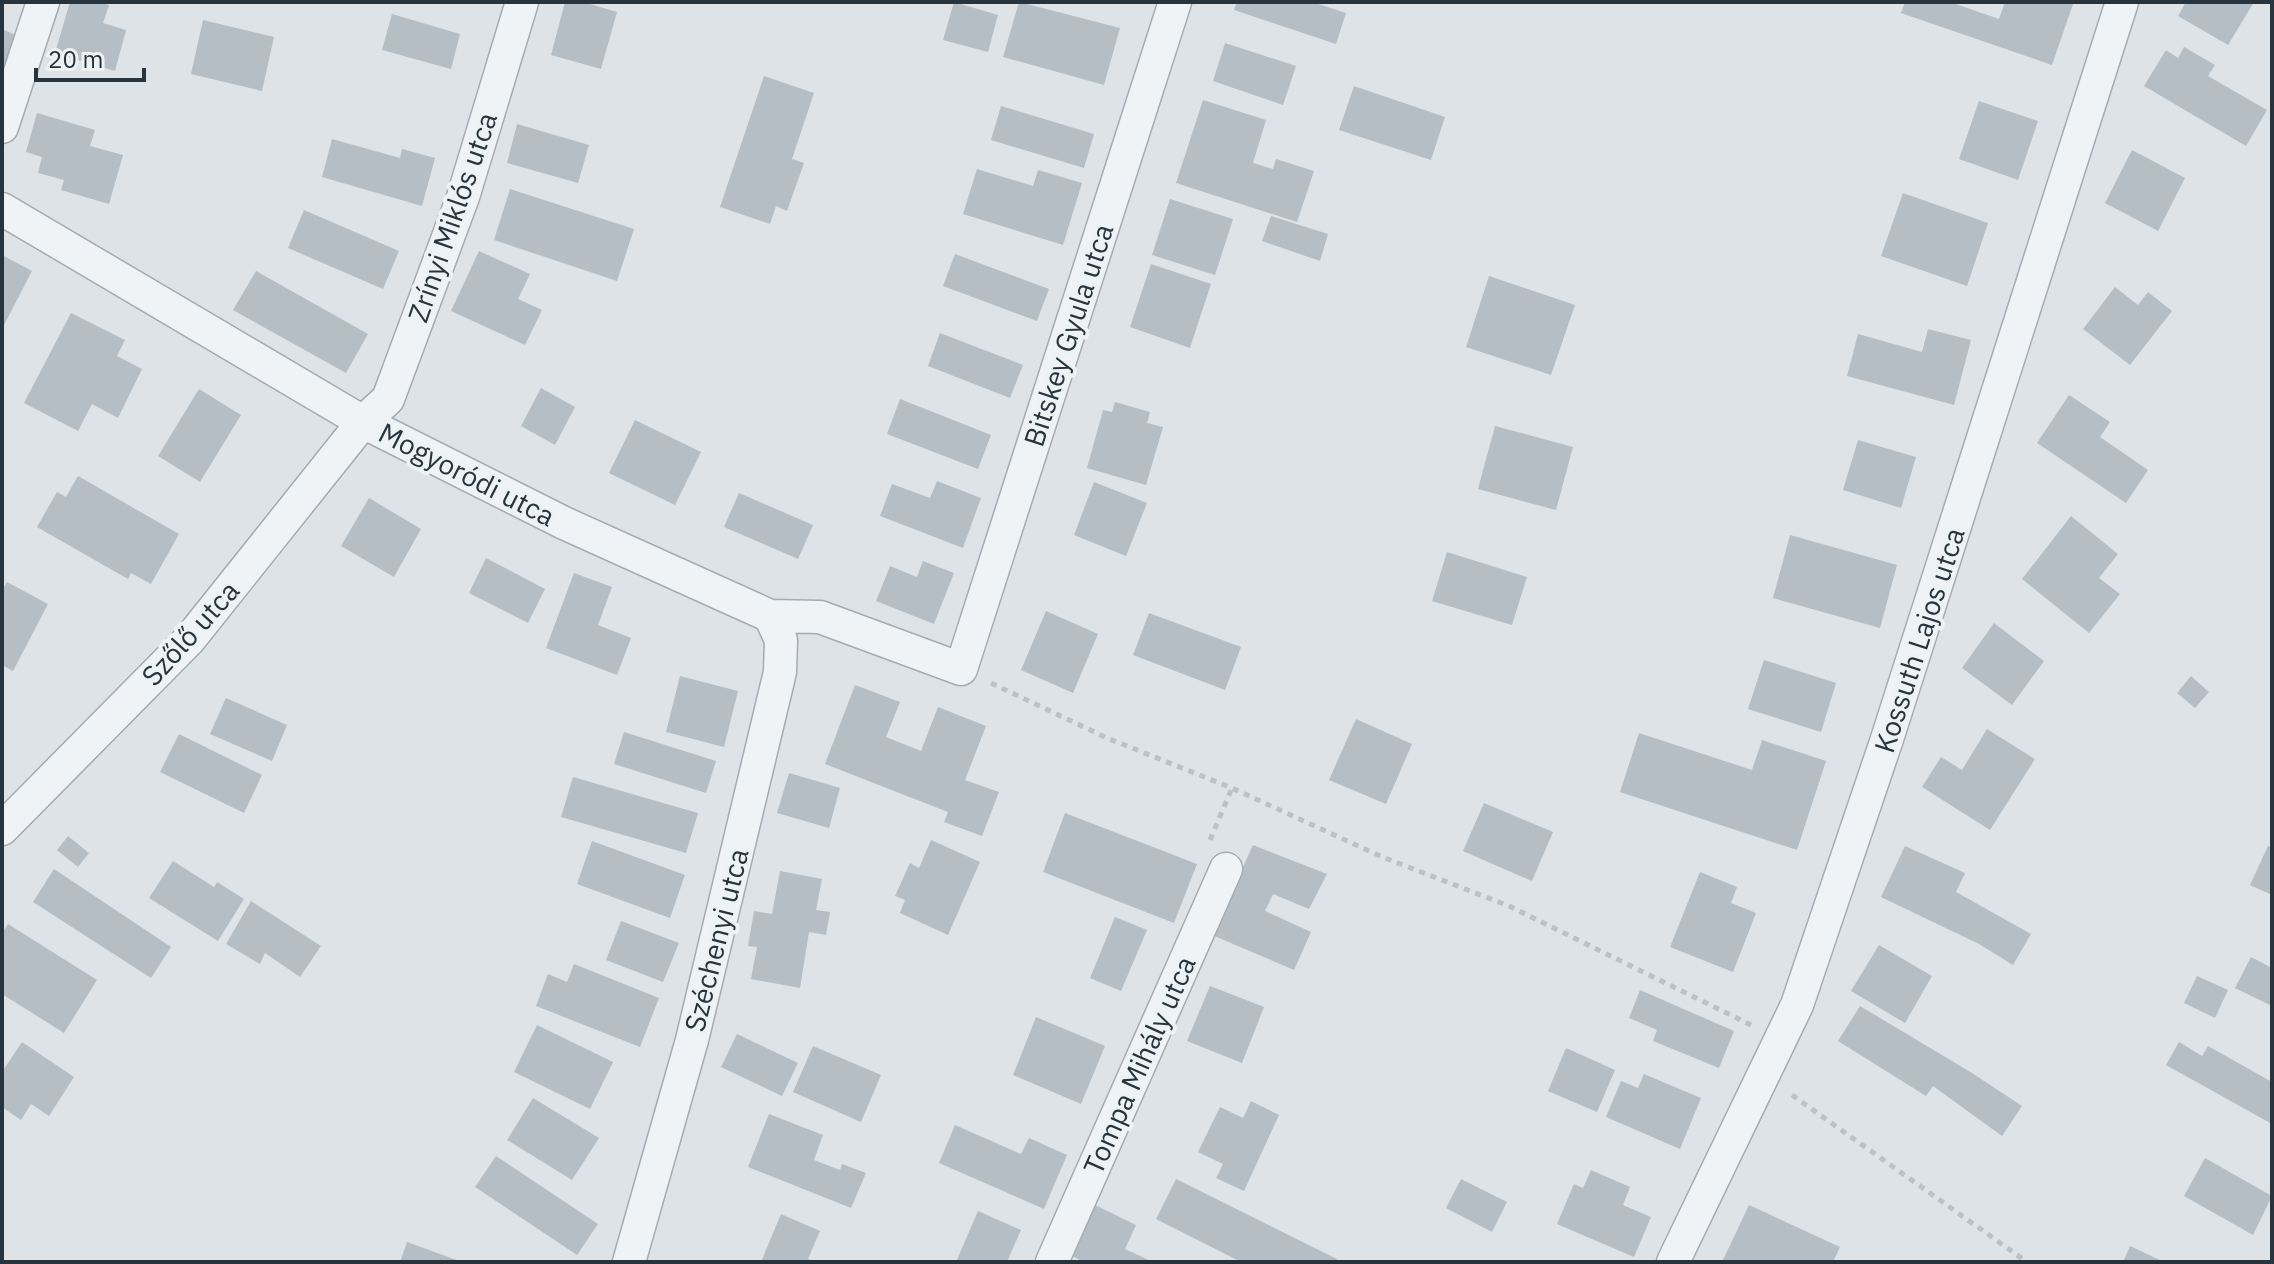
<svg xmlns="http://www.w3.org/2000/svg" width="2274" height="1264" font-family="'IBM Plex Sans',sans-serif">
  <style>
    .building { fill: #b5bec4 }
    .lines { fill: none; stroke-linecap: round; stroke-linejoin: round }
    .minor-casing { stroke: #a4abb1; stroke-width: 35 }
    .path { stroke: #bcc1c6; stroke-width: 5; stroke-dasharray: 6 6; stroke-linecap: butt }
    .minor { stroke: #f0f3f6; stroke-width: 32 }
    .labels { text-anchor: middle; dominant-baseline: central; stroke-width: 8; stroke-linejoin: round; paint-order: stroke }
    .street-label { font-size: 28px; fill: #28343d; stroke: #edf2f5 }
  </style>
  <rect width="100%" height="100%" fill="#dee3e7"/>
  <path class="building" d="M 70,2 L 99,2 L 109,5 L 103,23 L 126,30 L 115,71 L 55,53 Z
    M 565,2 L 583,2 L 617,12 L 601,69 L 551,55 Z
    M 954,2 L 998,15 L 988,52 L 943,40 Z
    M 1019,2 L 1120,28 L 1104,85 L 1003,57 Z
    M 1237,2 L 1312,2 L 1346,13 L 1336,44 L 1234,10 Z
    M 1905,2 L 1950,2 L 1999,19 L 2005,2 L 2073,4 L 2052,65 L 1901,13 Z
    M 2186,2 L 2254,2 L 2228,45 L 2178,16 Z
    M 392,14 L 460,34 L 451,69 L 382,50 Z
    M 203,20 L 274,37 L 262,91 L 191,74 Z
    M 2,29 L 18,36 L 2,74 Z
    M 1225,43 L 1296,66 L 1283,105 L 1213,81 Z
    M 2184,47 L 2215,65 L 2208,76 L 2267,110 L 2246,146 L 2144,86 L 2166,50 L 2178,58 Z
    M 764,76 L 814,93 L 792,159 L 804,163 L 787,211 L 776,206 L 770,224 L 720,207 Z
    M 1354,86 L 1445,117 L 1431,160 L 1339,130 Z
    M 1203,100 L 1266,120 L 1253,163 L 1273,169 L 1276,159 L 1314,171 L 1297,222 L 1176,183 Z
    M 1979,101 L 2038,121 L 2018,180 L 1959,159 Z
    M 1001,106 L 1094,134 L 1084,168 L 991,140 Z
    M 37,113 L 95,130 L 90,146 L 123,155 L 109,204 L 61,190 L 64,180 L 38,173 L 42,157 L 26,152 Z
    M 517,124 L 589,145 L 578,183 L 507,163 Z
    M 332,139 L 400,158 L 402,149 L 435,158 L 422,206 L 322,177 Z
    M 2132,150 L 2185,178 L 2158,231 L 2105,203 Z
    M 977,169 L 1033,186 L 1038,170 L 1082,183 L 1063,245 L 963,214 Z
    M 510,189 L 634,229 L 617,281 L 494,240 Z
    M 1903,193 L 1988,223 L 1967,286 L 1881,256 Z
    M 1170,199 L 1233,219 L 1215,275 L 1152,255 Z
    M 304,210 L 399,251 L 383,289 L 288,248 Z
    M 1271,216 L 1328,234 L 1320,261 L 1262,241 Z
    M 479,251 L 530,274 L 518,299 L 542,310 L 525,345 L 451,311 Z
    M 955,254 L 1049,289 L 1037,321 L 943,286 Z
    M 2,255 L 32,271 L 2,329 Z
    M 1151,264 L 1211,284 L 1190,348 L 1130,327 Z
    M 256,271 L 368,334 L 346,373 L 233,310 Z
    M 1489,276 L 1575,305 L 1551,375 L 1466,347 Z
    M 2115,287 L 2138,305 L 2148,292 L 2172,311 L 2130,365 L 2083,329 Z
    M 71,313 L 125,340 L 117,356 L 142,369 L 118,418 L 92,404 L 78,431 L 24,403 Z
    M 1928,329 L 1971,340 L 1954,405 L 1847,376 L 1858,334 L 1922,352 Z
    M 940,333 L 1023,365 L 1010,398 L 928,366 Z
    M 541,388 L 575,407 L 555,445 L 521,426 Z
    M 199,389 L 241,415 L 200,482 L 158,456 Z
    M 2069,395 L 2110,422 L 2100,437 L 2148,470 L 2126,503 L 2037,443 Z
    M 900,399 L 991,435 L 978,469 L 887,434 Z
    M 1115,402 L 1150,412 L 1147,423 L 1163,427 L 1146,485 L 1087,468 L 1103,410 L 1112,412 Z
    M 635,420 L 701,452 L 675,505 L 609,473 Z
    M 1495,426 L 1573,447 L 1556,510 L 1478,489 Z
    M 1858,440 L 1916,457 L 1901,508 L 1843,490 Z
    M 78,476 L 179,534 L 151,584 L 131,573 L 128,579 L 37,527 L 57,492 L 66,497 Z
    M 937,481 L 981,498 L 963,548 L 880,516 L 892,484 L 930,498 Z
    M 1094,482 L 1147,503 L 1126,556 L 1074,535 Z
    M 739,493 L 813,525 L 798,559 L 724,527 Z
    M 369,498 L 421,529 L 394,577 L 341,546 Z
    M 2071,516 L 2118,554 L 2099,578 L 2120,594 L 2089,633 L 2022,579 Z
    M 1790,535 L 1897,565 L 1880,628 L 1773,598 Z
    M 1447,552 L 1527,577 L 1512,625 L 1432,601 Z
    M 486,558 L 545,589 L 528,623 L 469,593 Z
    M 923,561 L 954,573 L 934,624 L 876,601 L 890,566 L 917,577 Z
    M 574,573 L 612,587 L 598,625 L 631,638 L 617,675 L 546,648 Z
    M 7,582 L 48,604 L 13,671 L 2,665 L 2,590 Z
    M 1046,611 L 1098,634 L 1073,693 L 1021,670 Z
    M 1149,613 L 1241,647 L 1225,690 L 1133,655 Z
    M 1994,623 L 2044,661 L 2012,705 L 1962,668 Z
    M 1764,660 L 1836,683 L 1821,732 L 1748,709 Z
    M 680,676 L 738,691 L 724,747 L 666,732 Z
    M 2191,676 L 2209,692 L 2195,708 L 2177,693 Z
    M 855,685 L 900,702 L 886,737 L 921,751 L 938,707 L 986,726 L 965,780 L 999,792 L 982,836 L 944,822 L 948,812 L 825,764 Z
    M 226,698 L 287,725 L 272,761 L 210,734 Z
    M 1356,719 L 1412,744 L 1386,804 L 1329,780 Z
    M 1987,729 L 2035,759 L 1990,830 L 1922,787 L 1941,757 L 1962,770 Z
    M 624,732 L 716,761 L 706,793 L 614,764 Z
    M 1639,733 L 1752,770 L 1762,740 L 1826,761 L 1797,850 L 1620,792 Z
    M 179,734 L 262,775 L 244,813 L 160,772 Z
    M 789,773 L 840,788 L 829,828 L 777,813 Z
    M 573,777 L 698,813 L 686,853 L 561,817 Z
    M 1484,803 L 1553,832 L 1532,881 L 1463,851 Z
    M 1065,813 L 1197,864 L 1174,923 L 1043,872 Z
    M 68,836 L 89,853 L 78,867 L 57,850 Z
    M 931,840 L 980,862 L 948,935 L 900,913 L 905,900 L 895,896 L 910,863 L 919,868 Z
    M 592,841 L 685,875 L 670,918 L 577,884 Z
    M 1253,845 L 1327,874 L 1309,909 L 1273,894 L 1265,911 L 1311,932 L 1294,970 L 1212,935 Z
    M 1905,846 L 1965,873 L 1956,892 L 2031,934 L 2013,965 L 1979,944 L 1881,897 Z
    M 2268,846 L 2272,847 L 2272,895 L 2250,885 Z
    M 173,861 L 214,887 L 217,882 L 244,899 L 218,941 L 149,898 Z
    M 54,869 L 171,947 L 151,978 L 33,902 Z
    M 780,871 L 822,879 L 816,910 L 830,912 L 826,935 L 809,932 L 800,988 L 751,979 L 757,947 L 748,946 L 754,911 L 772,914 Z
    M 1700,872 L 1737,887 L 1731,903 L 1756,913 L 1733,972 L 1670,947 Z
    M 251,901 L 321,946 L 300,977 L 265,953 L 260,964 L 226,944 Z
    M 1115,917 L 1147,930 L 1121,991 L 1090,978 Z
    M 621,921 L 679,943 L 663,982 L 606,960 Z
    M 8,924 L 97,980 L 64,1033 L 2,994 L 2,933 Z
    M 1879,945 L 1932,976 L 1905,1023 L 1851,991 Z
    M 2251,957 L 2272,968 L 2272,1006 L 2235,988 Z
    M 574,964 L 659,998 L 640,1047 L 536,1006 L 548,974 L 567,982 Z
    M 2197,976 L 2228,990 L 2215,1018 L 2184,1003 Z
    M 1210,986 L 1264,1007 L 1242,1063 L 1187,1041 Z
    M 1640,990 L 1734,1031 L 1719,1068 L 1653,1041 L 1657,1030 L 1629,1018 Z
    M 1860,1006 L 1972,1073 L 2022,1106 L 2002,1136 L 1933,1086 L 1926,1096 L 1838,1041 Z
    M 1036,1017 L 1105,1046 L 1081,1104 L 1013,1075 Z
    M 537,1025 L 613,1062 L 590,1109 L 514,1072 Z
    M 737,1034 L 798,1063 L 782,1096 L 721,1067 Z
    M 22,1042 L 74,1077 L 49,1116 L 31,1104 L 21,1120 L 2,1107 L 2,1072 Z
    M 2179,1042 L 2202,1056 L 2208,1046 L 2272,1082 L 2272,1124 L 2166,1065 Z
    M 813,1046 L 881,1075 L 861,1122 L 793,1092 Z
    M 1566,1048 L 1615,1070 L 1597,1112 L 1548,1091 Z
    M 1644,1074 L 1701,1098 L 1680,1149 L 1606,1117 L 1621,1081 L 1638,1088 Z
    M 533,1098 L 599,1138 L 572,1180 L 507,1140 Z
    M 1251,1101 L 1279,1115 L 1244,1191 L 1216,1178 L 1223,1164 L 1198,1152 L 1220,1107 L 1243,1118 Z
    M 769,1114 L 823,1135 L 814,1160 L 840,1170 L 842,1164 L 866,1173 L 851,1208 L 748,1167 Z
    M 955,1125 L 1021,1154 L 1029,1138 L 1067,1155 L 1044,1209 L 939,1163 Z
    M 496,1156 L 598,1224 L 577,1255 L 475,1187 Z
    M 2205,1158 L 2272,1196 L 2253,1235 L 2184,1196 Z
    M 1591,1170 L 1630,1187 L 1623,1205 L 1651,1217 L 1634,1257 L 1557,1224 L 1574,1184 L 1583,1188 Z
    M 1176,1179 L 1337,1259 L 1336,1262 L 1241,1262 L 1156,1219 Z
    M 1461,1179 L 1507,1202 L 1492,1232 L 1446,1208 Z
    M 1095,1205 L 1136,1225 L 1125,1249 L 1153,1262 L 1084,1262 L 1072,1256 Z
    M 1749,1205 L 1840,1247 L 1833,1262 L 1722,1262 Z
    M 978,1211 L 1021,1230 L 1007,1262 L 956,1262 Z
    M 781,1214 L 820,1231 L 808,1259 L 816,1262 L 761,1262 Z
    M 407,1242 L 462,1262 L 400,1262 Z
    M 2130,1246 L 2164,1262 L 2123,1262 Z"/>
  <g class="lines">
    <g class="minor-casing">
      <path id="minor" d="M 2,127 L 43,2
        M 2,209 L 363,422 L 564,523 L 770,616 L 820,617 L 961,669 L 1175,2
        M 2,829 L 189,640 L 363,422 L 388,399 L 463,197 L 522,2
        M 629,1262 L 692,1040 L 780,672 L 781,640 L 770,616
        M 1052,1262 L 1226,869
        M 1673,1262 L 1797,1005 L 1887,739 L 2122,2"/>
    </g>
    <path class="path" d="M 991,683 L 1107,738 L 1232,788 L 1380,856 L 1509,906 L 1751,1025
      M 1210,840 L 1232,788
      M 1792,1095 L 2027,1262"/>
    <use href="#minor" class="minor"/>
  </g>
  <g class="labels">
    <g class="street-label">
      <text transform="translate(452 217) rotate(-71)">Zrínyi Miklós utca</text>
      <text transform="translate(1068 335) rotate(-72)">Bitskey Gyula utca</text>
      <text transform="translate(467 474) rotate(27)">Mogyoródi utca</text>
      <text transform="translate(190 633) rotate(-48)">Szőlő utca</text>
      <text transform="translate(1919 640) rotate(-72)">Kossuth Lajos utca</text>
      <text transform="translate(716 940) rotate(-76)">Széchenyi utca</text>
      <text transform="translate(1139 1065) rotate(-66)">Tompa Mihály utca</text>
    </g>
  </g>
  <rect width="2274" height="1264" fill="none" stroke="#28343d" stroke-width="8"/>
  <path d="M36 68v12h108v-12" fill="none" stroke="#28343d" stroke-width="4"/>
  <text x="48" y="68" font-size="24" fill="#28343d" stroke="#edf2f5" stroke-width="6" paint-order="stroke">20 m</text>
</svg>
